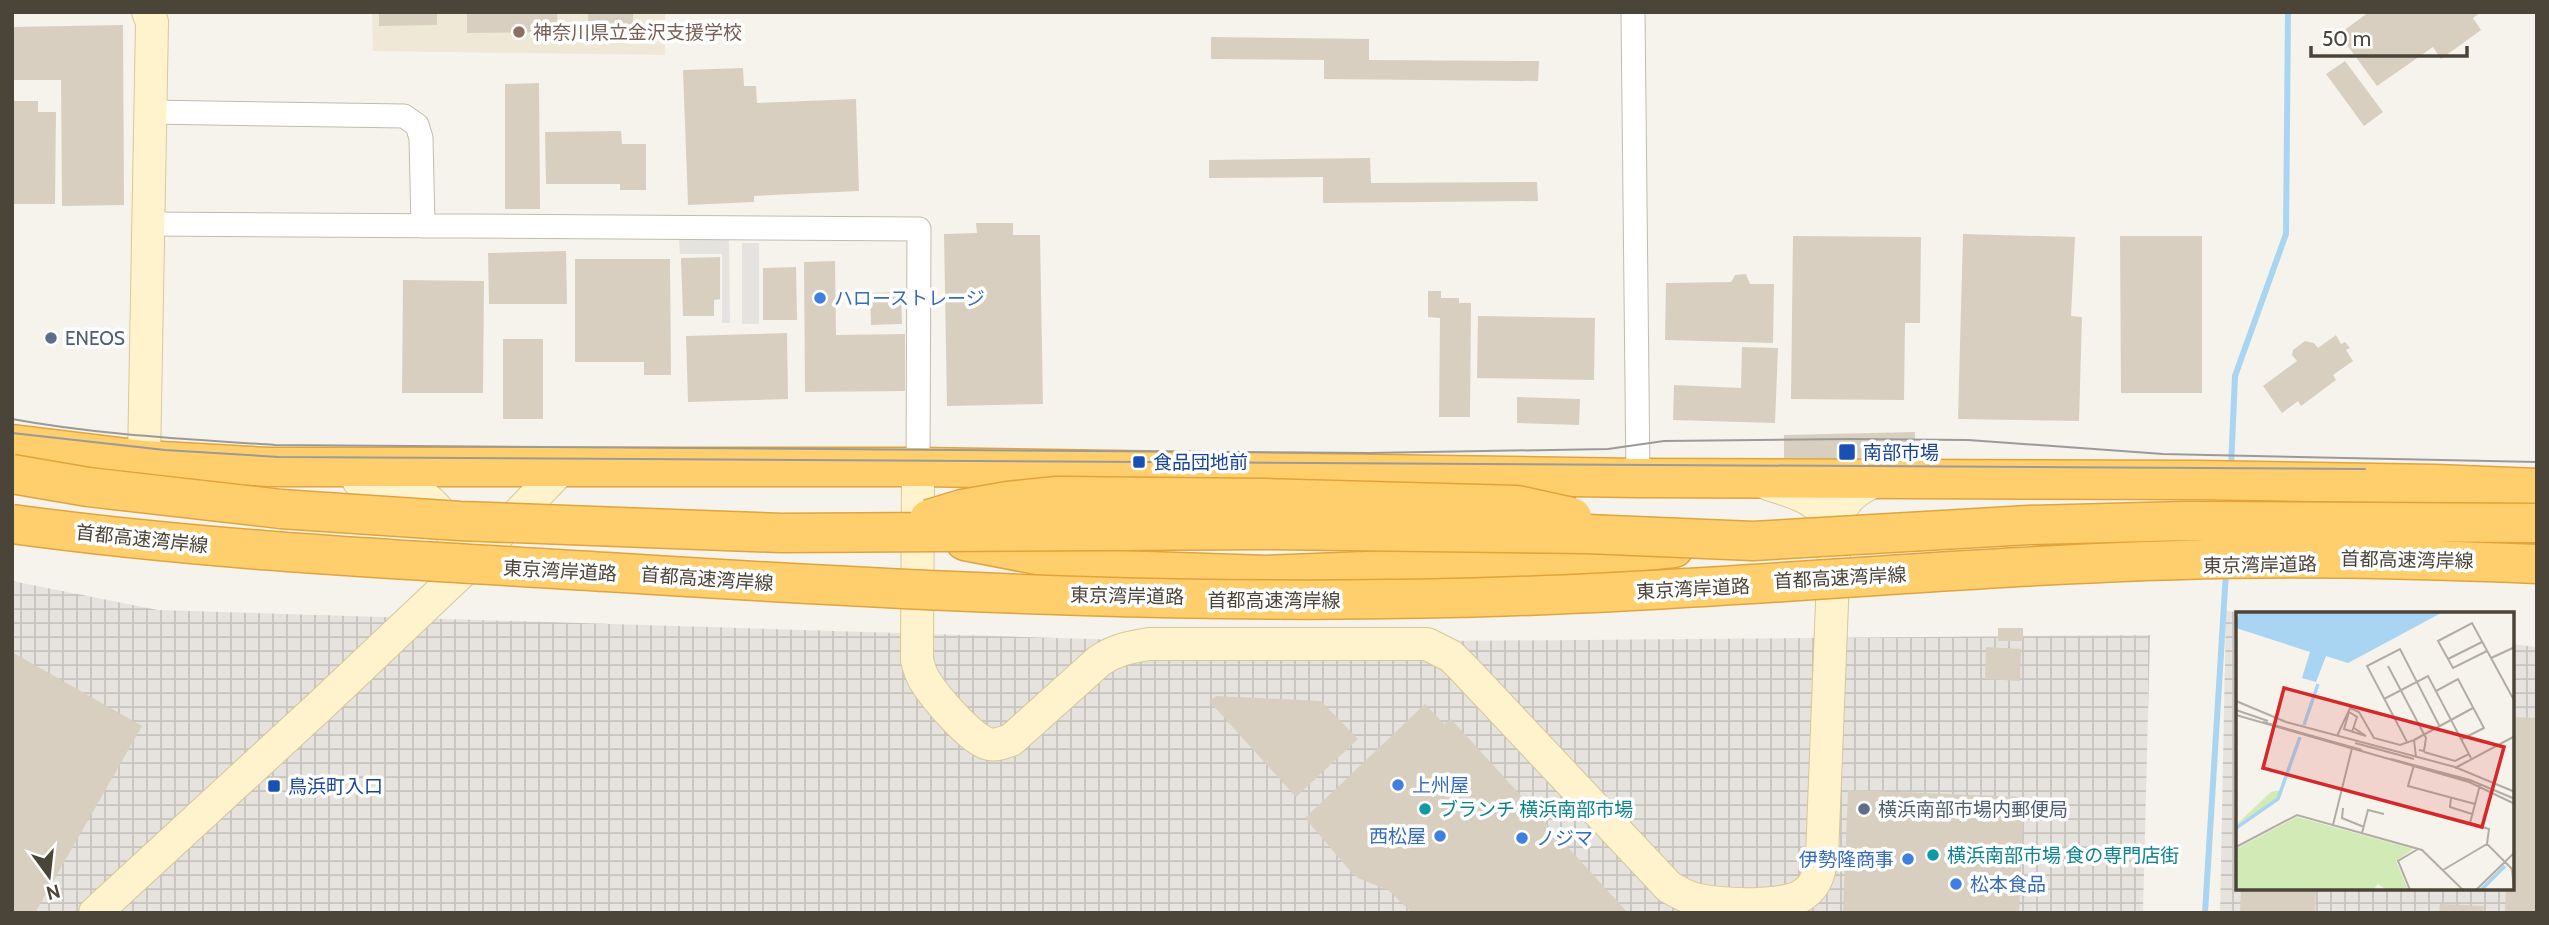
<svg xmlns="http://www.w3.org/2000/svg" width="2549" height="925" font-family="Cabin,'Noto Sans JP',sans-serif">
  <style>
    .industrial { fill: url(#industrial-grid) }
    .education { fill: #efe8d6 }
    .parking { fill: #e5e3e0 }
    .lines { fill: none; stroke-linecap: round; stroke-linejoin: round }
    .stream { stroke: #a9d4f2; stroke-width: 6 }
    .building { fill: #d8cfc1 }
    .street-casing { stroke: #c2bbae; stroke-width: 25 }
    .secondary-casing { stroke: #d6c79b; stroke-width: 34 }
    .highway-casing { stroke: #e0a43c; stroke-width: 41 }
    .street { stroke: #fff; stroke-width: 23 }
    .secondary { stroke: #fff3cd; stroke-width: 32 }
    .highway { stroke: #ffcf6e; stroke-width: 38 }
    .tram { stroke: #9a9a9a; stroke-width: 2 }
    .highway-bridge-casing { stroke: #e0a43c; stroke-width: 41; stroke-linecap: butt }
    .highway-bridge { stroke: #ffcf6e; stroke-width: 38 }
    .education-dot { fill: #8d6e63; stroke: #fff; stroke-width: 2.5 }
    .shop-dot { fill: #3f7fe0; stroke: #fff; stroke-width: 2.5 }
    .service-dot { fill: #5c6f8a; stroke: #fff; stroke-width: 2.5 }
    .transit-dot { fill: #1a4fb4; stroke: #fff; stroke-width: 2.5 }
    .culture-dot { fill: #0f9aa8; stroke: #fff; stroke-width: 2.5 }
    .labels { text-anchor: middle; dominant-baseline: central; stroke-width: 7; stroke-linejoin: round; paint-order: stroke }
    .education-label { font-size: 19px; fill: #785e54; stroke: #fff; text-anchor: start }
    .shop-label { font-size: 19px; fill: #366cbe; stroke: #fff; text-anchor: start }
    .service-label { font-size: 19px; fill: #4e5e75; stroke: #fff; text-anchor: start }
    .transit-label { font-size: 19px; fill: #164399; stroke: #fff; text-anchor: start }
    .street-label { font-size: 19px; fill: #4b4439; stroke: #fff }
    .culture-label { font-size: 19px; fill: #0d838f; stroke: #fff; text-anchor: start }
    .inset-river { fill: none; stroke: #a9d4f2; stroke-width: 3.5 }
    .inset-road { fill: none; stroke: #b2ada4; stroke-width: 2 }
    .view { fill: #d62828; fill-opacity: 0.15; stroke: #d62828; stroke-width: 3.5 }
    .inset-edge { fill: none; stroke: #4b4439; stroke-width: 3.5 }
  </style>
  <defs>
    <pattern id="industrial-grid" width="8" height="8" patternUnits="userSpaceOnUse" patternTransform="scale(1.75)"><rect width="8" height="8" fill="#e6e2dd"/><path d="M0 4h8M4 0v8" fill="none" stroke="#c7c3be"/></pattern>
  </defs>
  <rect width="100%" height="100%" fill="#f6f3ec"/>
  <path class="industrial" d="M 12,581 L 158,610 L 1221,643 L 2150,635 L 2143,913 L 12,913 Z
    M 2226,611 L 2247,613 L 2238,614 L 2238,888 L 2512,888 L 2512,644 L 2537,647 L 2537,913 L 2220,913 Z"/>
  <path class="education" d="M 372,12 L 665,12 L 665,55 L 373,51 Z"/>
  <path class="parking" d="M 679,240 L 729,240 L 730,323 L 722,323 L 722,254 L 680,254 Z
    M 742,243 L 759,243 L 759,324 L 742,324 Z"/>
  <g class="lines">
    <path class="stream" d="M 2231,467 L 2235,376 L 2286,234 L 2288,12
      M 2205,913 L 2226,572"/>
  </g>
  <path class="building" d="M 379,12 L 437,12 L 437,25 L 379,26 Z
    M 467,12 L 557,12 L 558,32 L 467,33 Z
    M 588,12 L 633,12 L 633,24 L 588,25 Z
    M 2369,12 L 2481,12 L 2473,18 L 2481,30 L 2441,59 L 2433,47 L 2377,86 L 2339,34 Z
    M 123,25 L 124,205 L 62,206 L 61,80 L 12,80 L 12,27 Z
    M 1211,37 L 1369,39 L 1369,60 L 1539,61 L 1538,81 L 1324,79 L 1324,60 L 1211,59 Z
    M 2345,61 L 2383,112 L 2364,126 L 2326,74 Z
    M 743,68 L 744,86 L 756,86 L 757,103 L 856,99 L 859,191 L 754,196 L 754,202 L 688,205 L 683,70 Z
    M 539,83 L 540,209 L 505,209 L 505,84 Z
    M 12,101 L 38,101 L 38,112 L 56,112 L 55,204 L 12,204 Z
    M 621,131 L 622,144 L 646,144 L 646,190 L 620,190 L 620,184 L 546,184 L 545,132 Z
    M 1370,158 L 1371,183 L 1537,182 L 1538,201 L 1323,203 L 1323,177 L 1209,178 L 1209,160 Z
    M 976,223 L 1013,223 L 1013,235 L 1040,235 L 1043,404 L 947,406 L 944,234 L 977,233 Z
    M 1963,234 L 2075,237 L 2071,316 L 2082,317 L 2079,421 L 1958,419 Z
    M 1793,236 L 1921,237 L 1920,323 L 1905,323 L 1904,400 L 1791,399 Z
    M 2120,236 L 2202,236 L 2202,393 L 2121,393 Z
    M 566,251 L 567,304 L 489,304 L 488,253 Z
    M 720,257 L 720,299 L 714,300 L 714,316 L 683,316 L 681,258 Z
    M 575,259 L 670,259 L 671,375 L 644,375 L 644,362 L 575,362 Z
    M 835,261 L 836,335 L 905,334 L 905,391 L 805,392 L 804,262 Z
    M 796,267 L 797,320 L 763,320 L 763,268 Z
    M 1746,274 L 1750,284 L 1774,284 L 1773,343 L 1665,340 L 1666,283 L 1731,282 L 1735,275 Z
    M 403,280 L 484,281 L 483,393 L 402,393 Z
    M 1428,291 L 1441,291 L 1441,298 L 1459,298 L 1459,303 L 1471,303 L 1470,417 L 1439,417 L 1440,318 L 1428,317 Z
    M 901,292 L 902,324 L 871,325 L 870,293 Z
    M 1478,316 L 1595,318 L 1594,380 L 1477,378 Z
    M 787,333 L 788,399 L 688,402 L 686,336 Z
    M 2336,335 L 2341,344 L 2345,342 L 2350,348 L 2346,350 L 2353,361 L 2333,375 L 2336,380 L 2301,406 L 2298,401 L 2282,413 L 2263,386 L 2297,361 L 2292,355 L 2293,350 L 2305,341 L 2314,343 L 2318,348 Z
    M 503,339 L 543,339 L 543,419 L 503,419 Z
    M 1742,347 L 1778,348 L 1775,423 L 1673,420 L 1674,385 L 1741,388 Z
    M 1517,397 L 1580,399 L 1579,425 L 1517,423 Z
    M 1915,432 L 1915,470 L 1784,471 L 1784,435 Z
    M 1998,628 L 2023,628 L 2023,641 L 1998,641 Z
    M 1986,647 L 2021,649 L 2020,681 L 1985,679 Z
    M 12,652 L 142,726 L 35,913 L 12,913 Z
    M 1216,696 L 1321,701 L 1358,739 L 1296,797 L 1209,701 Z
    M 1425,704 L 1444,724 L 1451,719 L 1628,913 L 1412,913 L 1388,890 L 1358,878 L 1351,872 L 1305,818 Z
    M 2512,717 L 2537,718 L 2537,913 L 2505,913 L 2506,888 L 2512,888 Z
    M 1848,790 L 2024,797 L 2019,913 L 1843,913 Z
    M 2241,888 L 2316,888 L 2315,913 L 2240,913 Z
    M 2440,904 L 2484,906 L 2483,913 L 2439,913 Z"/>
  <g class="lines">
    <g class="street-casing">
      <path id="street" d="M 1633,12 L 1638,478
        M 149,112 L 404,116 L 417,125 L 421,138 L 423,226
        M 148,224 L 919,229 L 918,467"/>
    </g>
    <g class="secondary-casing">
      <path id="secondary" d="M 144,460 L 152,22 L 148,12
        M 918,467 L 917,660 C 919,668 921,675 925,681 C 935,697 971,740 989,744 C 997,746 1004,742 1011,740 L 1099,661 C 1115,650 1129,647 1149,644 L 1427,644 L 1451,656 L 1465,670 L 1669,887 C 1679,893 1688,898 1699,900 C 1722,905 1786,908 1804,894 C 1817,885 1820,871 1822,856 L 1835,527 C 1841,499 1856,489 1881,478
        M 358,480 C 437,491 434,498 468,566
        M 1768,484 C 1797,493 1820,499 1835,527
        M 95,913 L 320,706 L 468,566 L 562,468"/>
    </g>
    <g class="highway-casing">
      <path id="highway" d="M 12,444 L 144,460 L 269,467 L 918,467 L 1638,478 L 2196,480 L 2435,484 L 2537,488
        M 965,541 L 1115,570 L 1267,575 L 1496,566 L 1674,548"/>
    </g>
    <use href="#street" class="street"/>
    <use href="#secondary" class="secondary"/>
    <use href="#highway" class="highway"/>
    <path class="tram" d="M 12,419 C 99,435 188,439 275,445 L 1369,453 L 1608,449 L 1664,441 L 1849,439 L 1968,440 L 2163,454 L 2537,462
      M 12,433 L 165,450 L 279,457 L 2365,469"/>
    <g class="highway-bridge-casing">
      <path id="highway-bridge" d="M 12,474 L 88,487 L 281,509 L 460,521 L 781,533 L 1265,530 L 1587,534 L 1753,541 L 2029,525 L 2185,521 L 2537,523
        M 929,519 L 962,509 L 1008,501 L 1057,496 L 1265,498 L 1517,505 L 1572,517
        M 12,524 C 210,551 409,560 607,572 C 920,592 1233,608 1547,595 C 1758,587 1969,566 2181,560 C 2300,556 2418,559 2537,564"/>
    </g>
    <use href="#highway-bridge" class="highway-bridge"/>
  </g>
  <circle class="education-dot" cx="519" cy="32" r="7"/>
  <g class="shop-dot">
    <circle cx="820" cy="298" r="7"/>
    <circle cx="1398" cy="785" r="7"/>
    <circle cx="1440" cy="836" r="7"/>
    <circle cx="1522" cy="838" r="7"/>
    <circle cx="1908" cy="859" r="7"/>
    <circle cx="1956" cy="884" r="7"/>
  </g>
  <g class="service-dot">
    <circle cx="51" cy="338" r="7"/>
    <circle cx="1864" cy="809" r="7"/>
  </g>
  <g class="transit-dot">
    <rect x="1838" y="443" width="18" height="18" rx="3.5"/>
    <rect x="1132" y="455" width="14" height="14" rx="3.5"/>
    <rect x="267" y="779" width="14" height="14" rx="3.5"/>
  </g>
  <g class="culture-dot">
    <circle cx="1425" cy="809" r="7"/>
    <circle cx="1933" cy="855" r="7"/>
  </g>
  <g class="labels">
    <g class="education-label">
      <text x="533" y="32">神奈川県立金沢支援学校</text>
    </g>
    <g class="shop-label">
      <text x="834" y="298">ハローストレージ</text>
      <text x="1412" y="785">上州屋</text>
      <text x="1426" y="836" text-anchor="end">西松屋</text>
      <text x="1536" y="838">ノジマ</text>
      <text x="1894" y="859" text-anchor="end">伊勢隆商事</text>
      <text x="1970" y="884">松本食品</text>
    </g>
    <g class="service-label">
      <text x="65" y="338">ENEOS</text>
      <text x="1878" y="809">横浜南部市場内郵便局</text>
    </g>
    <g class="transit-label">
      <text x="1863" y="452">南部市場</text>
      <text x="1153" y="462">食品団地前</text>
      <text x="288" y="786">鳥浜町入口</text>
    </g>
    <g class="street-label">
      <text transform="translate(142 539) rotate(6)">首都高速湾岸線</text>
      <text transform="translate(2407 560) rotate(1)">首都高速湾岸線</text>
      <text transform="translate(2260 565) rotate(-1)">東京湾岸道路</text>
      <text transform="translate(560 571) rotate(3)">東京湾岸道路</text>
      <text transform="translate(1840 578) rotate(-3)">首都高速湾岸線</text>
      <text transform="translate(707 579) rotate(4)">首都高速湾岸線</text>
      <text transform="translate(1693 589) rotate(-3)">東京湾岸道路</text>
      <text transform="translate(1127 596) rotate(1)">東京湾岸道路</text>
      <text x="1274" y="600">首都高速湾岸線</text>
    </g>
    <g class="culture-label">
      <text x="1439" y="809">ブランチ 横浜南部市場</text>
      <text x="1947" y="855">横浜南部市場 食の専門店街</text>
    </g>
  </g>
  <g transform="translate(2236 612)">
    <rect width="278" height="278" fill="#f6f3ec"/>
    <path d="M 44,178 L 40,188 L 0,213 L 35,180 Z" fill="#d2eab5"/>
    <path d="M 61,205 L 177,237 L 160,249 L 172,278 L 151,278 L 142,272 L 137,278 L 0,278 L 0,237 Z" fill="#d2eab5"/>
    <path d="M 110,264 L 115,276 L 83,278 L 82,275 Z" fill="#d2eab5"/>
    <path d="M 3,0 L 207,0 L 112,51 L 90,44 L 80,70 L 66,66 L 74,40 L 0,16 Z" fill="#a9d4f2"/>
    <path class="inset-river" d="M 68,113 L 82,72M 0,216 L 42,187 L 64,125M 245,278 L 269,254"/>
    <path class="inset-road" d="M 251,39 L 217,56 L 202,29 L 236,11 L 279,90M 255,46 L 279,35M 212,47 L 246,30M 152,54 L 190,126 L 188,139 L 183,138M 200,79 L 222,67 L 248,116 L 226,127M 148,87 L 192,64 L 235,146M 0,89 L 50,110 L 219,155 L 279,180M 0,98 L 32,109M 0,103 L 233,170 L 279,192M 27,110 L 126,138M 116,120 L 121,105 L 113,100 L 108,117 L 130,124 L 118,116M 101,124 L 114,96 L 123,100 L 138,126 L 164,133 L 178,128 L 180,145M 178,128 L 237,96M 171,130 L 131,54 L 164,37 L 203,113M 119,131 L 178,147M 188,140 L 219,149 L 233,142M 155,147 L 234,168 L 279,187M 178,153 L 172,174 L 239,192M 219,156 L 279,124M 244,173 L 234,211 L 253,217 L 251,232 L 276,257 L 278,278M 215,186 L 214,195 L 236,202M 107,196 L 106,206 L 128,215M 97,213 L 116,136M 126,221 L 132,198 L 148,202M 0,235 L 61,203 L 186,238 L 227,278M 207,258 L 251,232M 174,278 L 162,249 L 182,237M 240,278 L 279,240"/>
    <path class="view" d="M 48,76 L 268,135 L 246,215 L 27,156 Z"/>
    <rect width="278" height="278" class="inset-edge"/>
  </g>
  <rect width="2549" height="925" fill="none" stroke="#4b4439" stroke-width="28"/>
  <g transform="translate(49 876) rotate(165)" stroke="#ffffff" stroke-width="5" paint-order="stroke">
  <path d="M0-5L12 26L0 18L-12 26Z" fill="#4b4439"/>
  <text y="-10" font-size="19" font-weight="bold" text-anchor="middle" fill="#4b4439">N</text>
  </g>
  <path d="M2311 46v10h156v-10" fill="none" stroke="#4b4439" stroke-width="3.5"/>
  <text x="2322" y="46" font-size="21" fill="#4b4439" stroke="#ffffff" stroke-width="5" paint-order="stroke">50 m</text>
</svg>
